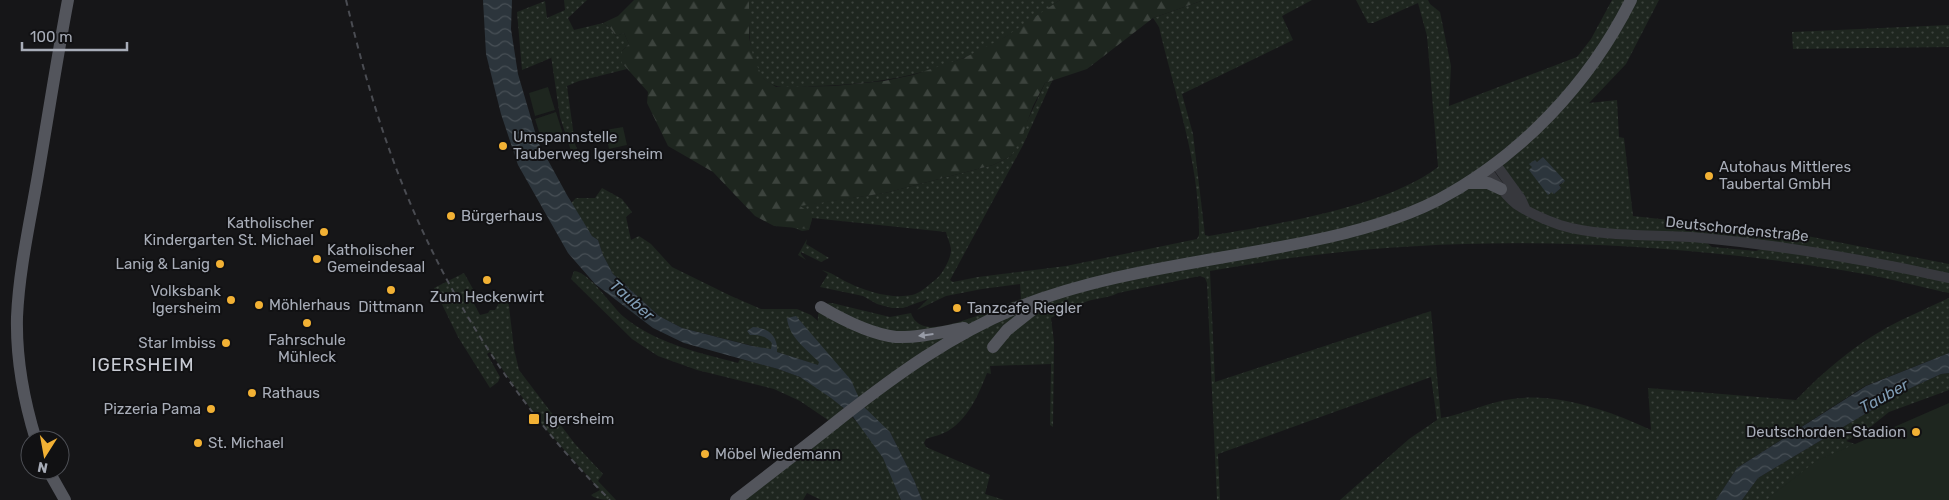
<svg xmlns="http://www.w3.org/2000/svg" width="1949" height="500" font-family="Rubik,sans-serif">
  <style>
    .grass { fill: url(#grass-dots); fill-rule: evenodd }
    .forest { fill: url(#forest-firs) }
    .garden { fill: #1e261f }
    .water { fill: url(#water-waves) }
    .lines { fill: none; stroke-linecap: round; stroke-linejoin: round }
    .minor { stroke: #37383d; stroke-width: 10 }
    .major { stroke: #53555c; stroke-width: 12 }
    .rail { stroke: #4a4c52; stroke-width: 2; stroke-dasharray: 6 5; stroke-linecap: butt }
    .oneway { fill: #979ba6 }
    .poi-dot { fill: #f2b134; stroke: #111113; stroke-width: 2 }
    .labels { text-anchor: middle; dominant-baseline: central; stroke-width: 4; stroke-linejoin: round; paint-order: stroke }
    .poi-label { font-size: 15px; fill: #a8adb8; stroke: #111113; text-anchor: start }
    .street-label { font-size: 15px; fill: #a8adb8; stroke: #111113 }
    .water-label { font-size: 16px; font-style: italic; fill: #7f9bb3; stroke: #111113 }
    .quarter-label { font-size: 18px; letter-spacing: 1px; fill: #c9ccd4; stroke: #111113 }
  </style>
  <defs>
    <pattern id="grass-dots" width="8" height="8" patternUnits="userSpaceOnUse" patternTransform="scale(1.25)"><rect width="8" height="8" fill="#1e261f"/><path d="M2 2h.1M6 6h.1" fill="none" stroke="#3c433d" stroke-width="1.8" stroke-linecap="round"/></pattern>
    <pattern id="forest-firs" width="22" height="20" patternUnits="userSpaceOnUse" patternTransform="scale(1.25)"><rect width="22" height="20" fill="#1e261f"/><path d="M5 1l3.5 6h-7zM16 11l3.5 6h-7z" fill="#3c433d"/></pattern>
    <pattern id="water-waves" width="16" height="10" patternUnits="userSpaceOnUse" patternTransform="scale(1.25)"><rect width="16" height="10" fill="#2c353c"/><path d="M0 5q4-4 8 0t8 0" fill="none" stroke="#485056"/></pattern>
  </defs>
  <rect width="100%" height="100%" fill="#161618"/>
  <path class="grass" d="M 564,0 L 587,0 L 568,18 L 574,30 L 603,23 L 610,28 L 616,36 L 624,33 L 629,44 L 622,51 L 622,63 L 627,69 L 579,81 L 567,86 L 575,144 L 582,162 L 574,160 L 560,117 L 551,56 L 551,58 L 522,70 L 517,12 L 545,1 L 547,18 L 565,10 Z
    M 749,0 L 1060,0 C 1043,12 1025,25 1007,36 C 949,72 880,85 813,86 C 797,87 778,91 765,80 C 747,65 749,22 749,0 Z
    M 1204,0 L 1312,0 L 1282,16 L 1293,40 L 1182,94 L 1193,134 L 1205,235 L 1209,236 C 1276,224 1384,208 1438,167 L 1427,36 L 1418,3 L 1373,23 L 1368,23 L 1356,0 L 1428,0 L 1430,4 L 1440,12 L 1451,66 L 1449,106 L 1577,57 L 1591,39 L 1612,0 L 1659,0 L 1626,64 L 1589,103 L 1617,100 L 1619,137 L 1624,138 L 1633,216 L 1797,234 L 1949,264 L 1949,293 C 1921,287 1893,279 1864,274 C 1687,243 1494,233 1315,255 C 1280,259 1245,265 1210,271 L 1215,382 L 1431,311 L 1441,418 C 1465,414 1488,402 1512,399 C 1556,392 1611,411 1651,430 L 1648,388 L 1796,400 C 1823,372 1852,347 1886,328 C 1906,317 1928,308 1949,298 L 1949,353 L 1865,386 L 1737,468 L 1716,500 L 1340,500 L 1409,439 L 1437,420 L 1431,377 L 1218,454 L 1220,500 L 1217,500 L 1207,283 L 1205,278 L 1200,276 L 1118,293 C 1108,298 1098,298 1088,301 C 1074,306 1063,311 1051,318 L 1054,342 L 1053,427 L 1050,425 L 1051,364 L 990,366 L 991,374 L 987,373 C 979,394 968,419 948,431 C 941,435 934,436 926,439 L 924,443 L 926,447 L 990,475 L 985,494 L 1004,500 L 922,500 L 914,480 L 890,432 L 809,366 L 808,362 L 777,352 L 682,328 L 659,316 L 613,274 L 603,255 L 598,240 L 592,236 L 571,203 L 576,198 L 595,198 L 602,188 L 622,199 L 632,212 L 626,217 L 631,240 L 639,236 L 651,244 L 672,267 L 731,296 L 761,309 L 797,309 L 811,315 L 818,321 C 817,313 821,303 832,303 L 890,317 L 911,313 C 913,319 917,324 924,326 C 947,332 998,306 1021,299 L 1020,284 L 982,289 L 946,296 L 917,310 L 928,299 L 903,308 L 892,308 L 877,304 L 863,296 L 820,287 L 828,274 L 822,270 C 835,274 838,278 849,283 C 867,292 892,299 912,295 C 921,293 928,285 935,280 C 942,275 951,259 951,250 C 951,245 947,237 946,232 L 812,218 L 809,230 L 802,231 L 755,212 L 885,193 L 993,165 L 1011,156 L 1045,83 L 1052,81 L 1023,145 L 950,280 L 953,282 L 978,277 L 1066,266 L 1197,239 L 1199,235 C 1200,162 1175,96 1159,27 L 1153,18 ZM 1543,157 L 1564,181 L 1559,186 L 1561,188 L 1554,194 L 1552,191 L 1548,194 L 1532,167 ZM 1495,163 L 1515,203 L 1482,182 ZM 1701,238 L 1769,246 L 1756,251 L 1712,247 Z
    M 1949,25 L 1949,47 L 1793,49 L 1792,32 Z
    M 807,239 L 806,244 L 829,258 L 821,262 L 801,252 L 801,254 L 806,260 L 798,255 Z
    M 574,271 C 590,272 611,306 624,317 C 655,343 700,353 738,363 L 740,359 C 761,364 782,369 802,378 C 834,394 865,427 883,458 C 891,470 895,486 901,500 L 821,500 L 807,493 L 803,500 L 736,500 L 837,428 L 828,420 L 800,401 L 774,389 L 697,370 L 658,356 L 632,339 L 571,279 Z
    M 464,273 L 473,289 L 469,294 L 480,315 L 488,313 L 490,310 L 495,310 L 499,303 L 508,298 L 514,349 L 519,370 L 575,444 L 603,474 L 598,481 L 616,500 C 608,500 596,500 591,495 L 600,490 L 543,426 L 490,352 L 487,354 L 500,377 L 498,382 L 490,388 L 458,337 L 434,288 Z
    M 1949,373 L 1949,390 L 1889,412 L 1864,432 L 1846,441 L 1879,452 L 1817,500 L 1742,500 L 1758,478 L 1900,393 L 1941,374 Z"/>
  <path class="forest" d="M 634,0 L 749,0 L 749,37 L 754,60 L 764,79 L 776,87 L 834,86 L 884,81 L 913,75 L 964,58 L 1005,37 L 1060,0 L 1204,0 L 1153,18 L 1087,69 L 1045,83 L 1033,106 L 1021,139 L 1011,156 L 993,165 L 885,193 L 800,206 C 813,215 815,211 809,229 L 774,226 L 755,216 L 713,172 L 668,146 L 647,103 L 648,92 L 622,63 L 622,51 L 629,44 L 624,33 L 616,36 L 610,28 L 603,23 L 618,16 Z"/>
  <path class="garden" d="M 548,87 L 555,110 L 535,116 L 529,93 Z
    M 556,112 L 563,134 L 542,141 L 535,119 Z
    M 623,127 L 627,145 L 609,149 L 605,130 Z
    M 1949,403 L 1949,500 L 1766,500 L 1816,461 Z"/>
  <path class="water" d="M 483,0 L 512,0 L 511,29 L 518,74 L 538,142 L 567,195 L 592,236 L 598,240 L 603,255 L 613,274 L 659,316 L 682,328 L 752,346 L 771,349 L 772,343 C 766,336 760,335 750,335 L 747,331 L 753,327 C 769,328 778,336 777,352 L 818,365 L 819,362 C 807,350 788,336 787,318 L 796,316 L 851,380 L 862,405 L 890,432 L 914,480 L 922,500 L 901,500 L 883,458 L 851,414 L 831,398 L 800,377 L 778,369 L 684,343 L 653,328 L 595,284 L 568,253 L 518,165 L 501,114 L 486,54 Z
    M 1543,157 L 1565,181 L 1559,185 L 1561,188 L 1554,194 L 1552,192 L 1548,195 L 1529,170 L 1532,167 L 1529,164 L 1535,160 L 1537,162 Z
    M 1949,353 L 1949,373 L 1941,374 L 1900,393 L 1758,478 L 1742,500 L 1716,500 L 1737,468 L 1866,386 Z"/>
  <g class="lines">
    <path class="minor" d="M 1495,163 L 1521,199 L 1525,208
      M 1486,169 C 1495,180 1504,195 1516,204 C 1528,212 1546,220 1560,225 C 1602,238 1659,234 1703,238 C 1786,246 1868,260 1949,278"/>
    <path class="major" d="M 1467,183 L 1488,183 L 1501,189
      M 821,307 C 843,320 870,334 896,337 C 919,338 942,332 964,328
      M 993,347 L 1007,330 L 1041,303
      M 36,440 C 24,401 16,359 17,317 C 19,270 30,222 38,175 C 48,117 57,58 68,0
      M 48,470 L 65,500
      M 736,500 C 771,473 806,446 841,418 C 896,375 951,335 1016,308 C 1108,271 1210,262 1306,242 C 1351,233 1397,221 1438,200 C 1521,156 1589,84 1631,0"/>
    <path class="rail" d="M 346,0 C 358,49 371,98 388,146 C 434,277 511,402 610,500"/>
  </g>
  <defs><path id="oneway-solid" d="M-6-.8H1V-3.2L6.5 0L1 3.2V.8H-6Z" transform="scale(1.25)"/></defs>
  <use class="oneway" href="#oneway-solid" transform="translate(926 335) rotate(173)"/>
  <g class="poi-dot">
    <circle cx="503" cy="146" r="5"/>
    <circle cx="1709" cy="176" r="5"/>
    <circle cx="451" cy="216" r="5"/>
    <circle cx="324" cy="232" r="5"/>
    <circle cx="317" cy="259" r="5"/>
    <circle cx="220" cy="264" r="5"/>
    <circle cx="487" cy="280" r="5"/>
    <circle cx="391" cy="290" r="5"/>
    <circle cx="231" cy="300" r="5"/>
    <circle cx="259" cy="305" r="5"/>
    <circle cx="957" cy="308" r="5"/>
    <circle cx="307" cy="323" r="5"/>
    <circle cx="226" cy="343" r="5"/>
    <circle cx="252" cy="393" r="5"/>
    <circle cx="211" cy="409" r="5"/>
    <rect x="528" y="413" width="12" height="12" rx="2.5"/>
    <circle cx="1916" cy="432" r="5"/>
    <circle cx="198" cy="443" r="5"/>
    <circle cx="705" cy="454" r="5"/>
  </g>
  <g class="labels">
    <g class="poi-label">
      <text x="513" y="137">Umspannstelle<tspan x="513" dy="17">Tauberweg Igersheim</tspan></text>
      <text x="1719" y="167">Autohaus Mittleres<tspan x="1719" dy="17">Taubertal GmbH</tspan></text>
      <text x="461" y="216">Bürgerhaus</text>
      <text x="314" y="223" text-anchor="end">Katholischer<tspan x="314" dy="17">Kindergarten St. Michael</tspan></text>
      <text x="327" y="250">Katholischer<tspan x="327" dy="17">Gemeindesaal</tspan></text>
      <text x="210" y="264" text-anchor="end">Lanig &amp; Lanig</text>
      <text x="221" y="291" text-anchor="end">Volksbank<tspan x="221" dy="17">Igersheim</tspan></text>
      <text x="487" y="297" text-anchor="middle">Zum Heckenwirt</text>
      <text x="269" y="305">Möhlerhaus</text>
      <text x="391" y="307" text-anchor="middle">Dittmann</text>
      <text x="967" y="308">Tanzcafe Riegler</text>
      <text x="307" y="340" text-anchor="middle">Fahrschule<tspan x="307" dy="17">Mühleck</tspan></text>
      <text x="216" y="343" text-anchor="end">Star Imbiss</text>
      <text x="262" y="393">Rathaus</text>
      <text x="201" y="409" text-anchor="end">Pizzeria Pama</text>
      <text x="545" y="419">Igersheim</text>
      <text x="1906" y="432" text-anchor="end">Deutschorden-Stadion</text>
      <text x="208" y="443">St. Michael</text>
      <text x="715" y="454">Möbel Wiedemann</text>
    </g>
    <g class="street-label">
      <text transform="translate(1737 229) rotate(6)">Deutschordenstraße</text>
    </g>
    <g class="water-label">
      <text transform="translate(632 300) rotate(41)">Tauber</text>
      <text transform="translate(1884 396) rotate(-29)">Tauber</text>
    </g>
    <g class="quarter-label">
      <text x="143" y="365">IGERSHEIM</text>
    </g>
  </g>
  <g transform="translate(45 455) rotate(191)"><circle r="24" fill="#111113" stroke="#4d4f55"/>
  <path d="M0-4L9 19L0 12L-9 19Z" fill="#f2b134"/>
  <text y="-8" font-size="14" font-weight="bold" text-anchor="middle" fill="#a8adb8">N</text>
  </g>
  <path d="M22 42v8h105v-8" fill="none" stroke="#a8adb8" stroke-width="2.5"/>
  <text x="30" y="42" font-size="15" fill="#a8adb8" stroke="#111113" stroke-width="4" paint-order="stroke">100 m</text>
</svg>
